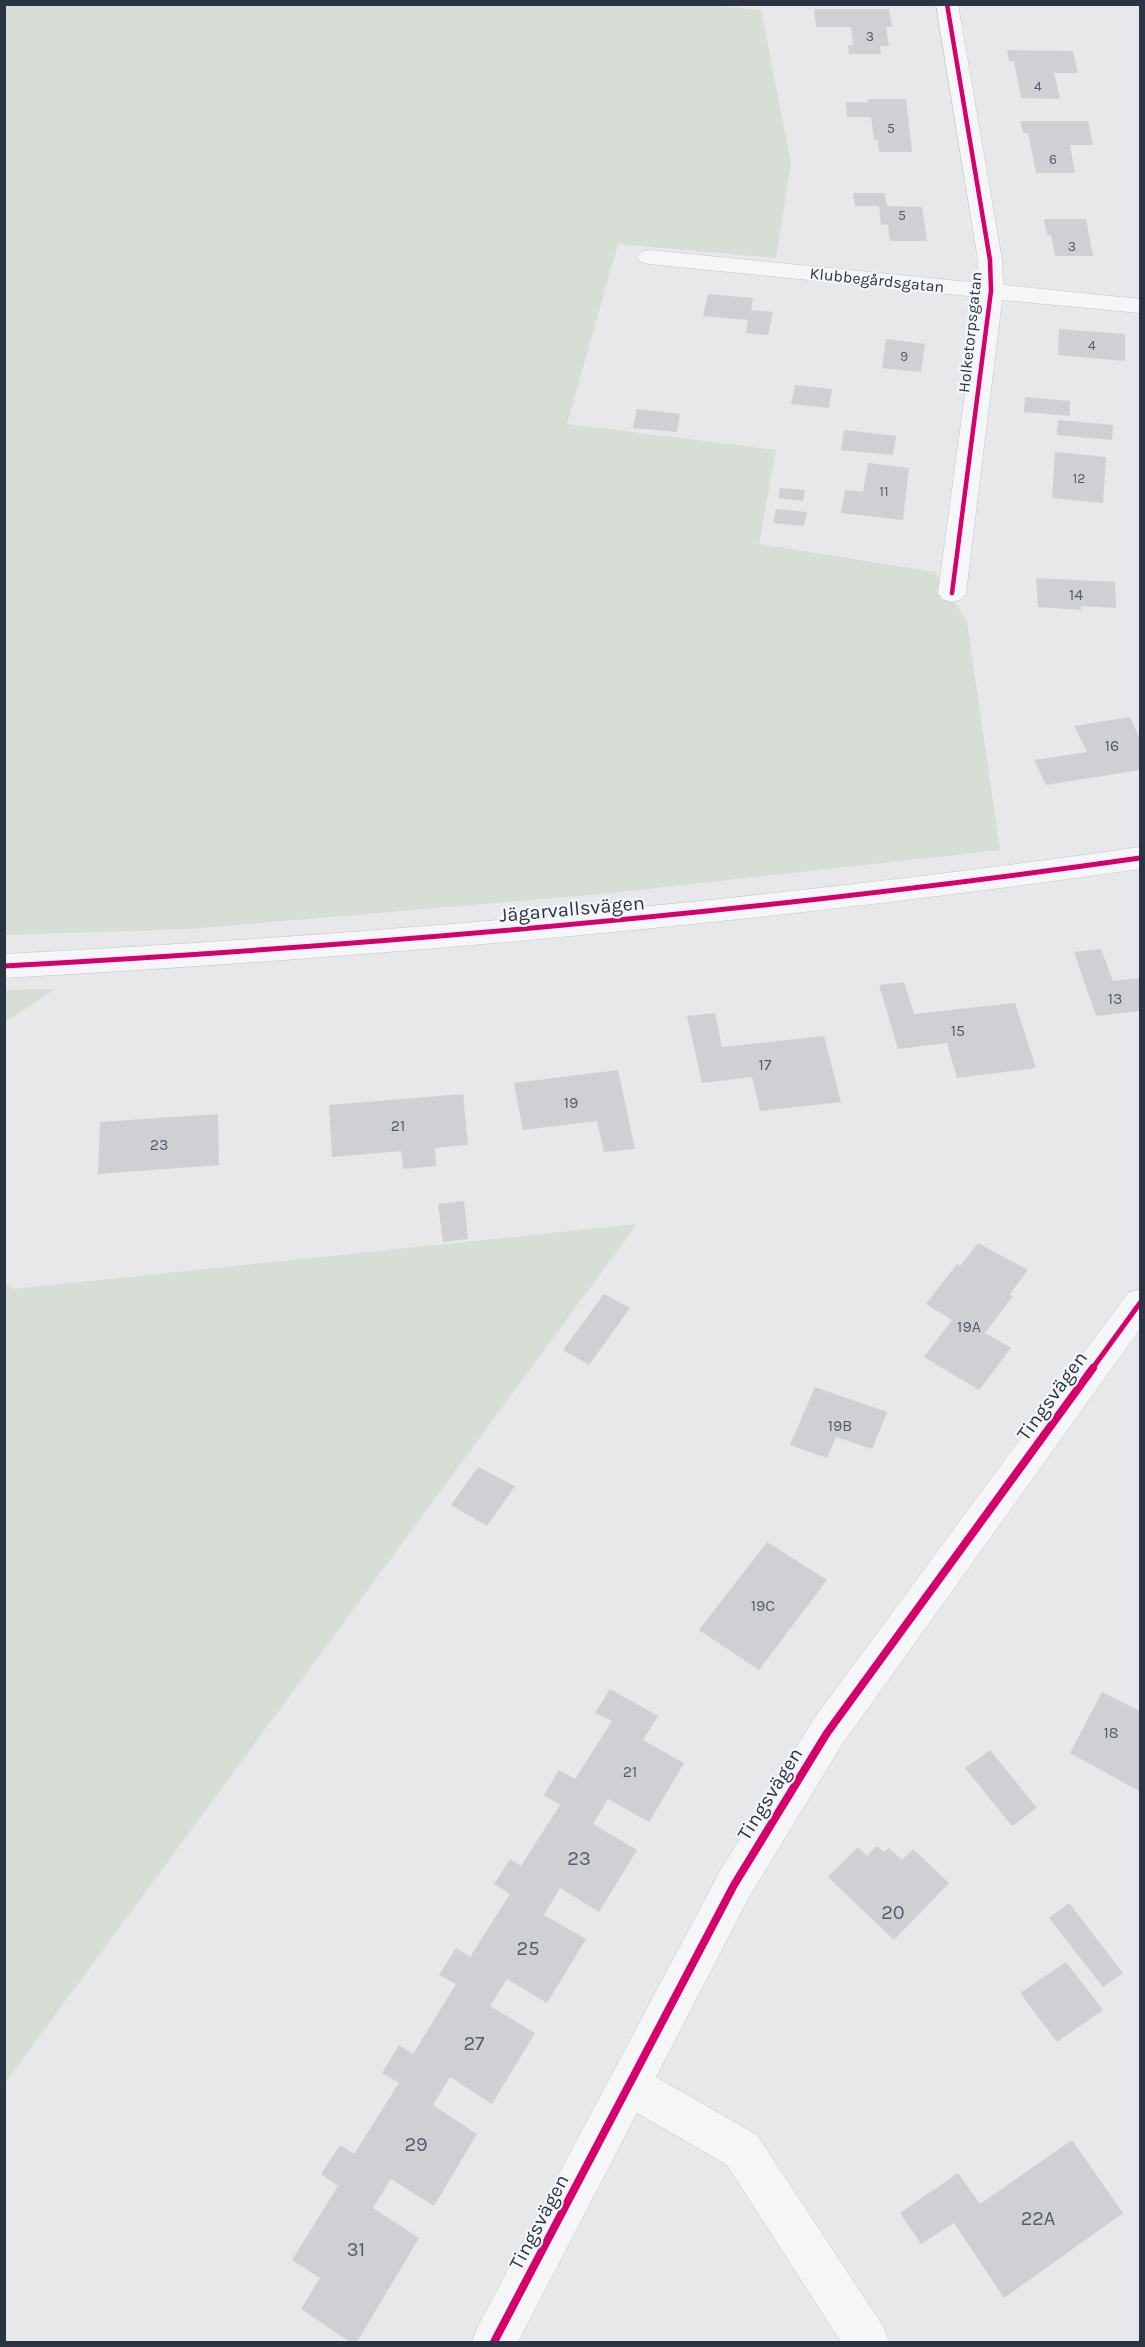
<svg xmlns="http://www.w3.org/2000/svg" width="1145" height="2347" font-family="Karla,sans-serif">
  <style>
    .green { fill: #d6ded6 }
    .building { fill: #ced0d3 }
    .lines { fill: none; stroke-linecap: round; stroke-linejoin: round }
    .minor-casing { stroke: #c4c6c8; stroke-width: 1 }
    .tertiary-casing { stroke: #c4c6c8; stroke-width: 1 }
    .minor { fill: #f5f6f7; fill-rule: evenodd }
    .tertiary { fill: #f5f6f7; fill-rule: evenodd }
    .cycleway-far2-casing { stroke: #f4f6f9; stroke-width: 8 }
    .cycleway-far1-casing { stroke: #f4f6f9; stroke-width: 9 }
    .cycleway-casing { stroke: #f4f6f9; stroke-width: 11 }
    .cycleway-far2 { stroke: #d6006c; stroke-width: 4.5 }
    .cycleway-far1 { stroke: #d6006c; stroke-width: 5 }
    .cycleway { stroke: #d6006c; stroke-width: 8 }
    .labels { text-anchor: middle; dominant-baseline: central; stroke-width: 4.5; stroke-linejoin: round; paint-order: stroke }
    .far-number-label { font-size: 14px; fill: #545c69 }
    .far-street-label { font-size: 16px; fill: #2b3445; stroke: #f4f6f9 }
    .number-label { font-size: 16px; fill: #545c69 }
    .street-label { font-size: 20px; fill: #2b3445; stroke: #f4f6f9 }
    .near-number-label { font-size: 20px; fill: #545c69 }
  </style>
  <rect width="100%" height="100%" fill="#e6e8ea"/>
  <path class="green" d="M 702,4 L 761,10 L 791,163 L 776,258 L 618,244 L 567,424 L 776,450 L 759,544 L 935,572 L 967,622 L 1000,850 L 602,894 L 190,929 L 5,935 L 4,5 Z
    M 56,989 L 5,1022 L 5,990 Z
    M 637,1224 L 5,2083 L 5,1283 L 14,1289 Z"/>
  <path class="building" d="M 814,9 L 889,9 L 892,27 L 886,27 L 889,46 L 880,46 L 881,54 L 849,54 L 848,45 L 853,45 L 851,27 L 816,27 Z
    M 1007,50 L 1073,51 L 1078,73 L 1054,73 L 1060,99 L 1021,98 L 1014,61 L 1009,61 Z
    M 868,99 L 906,99 L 912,152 L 879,152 L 878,140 L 874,140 L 871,117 L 847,117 L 846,102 L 868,102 Z
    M 1020,121 L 1088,121 L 1093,145 L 1070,145 L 1075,173 L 1036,173 L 1028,133 L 1023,133 Z
    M 853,193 L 884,193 L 887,206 L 922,207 L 927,241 L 890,241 L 888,224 L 881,225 L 879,206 L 855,206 Z
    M 1044,219 L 1086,219 L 1093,256 L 1055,256 L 1051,235 L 1047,235 Z
    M 708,294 L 753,298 L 751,310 L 773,312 L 768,335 L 746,333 L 748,320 L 703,316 Z
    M 1059,329 L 1125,334 L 1125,361 L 1058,355 Z
    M 886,339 L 925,344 L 921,372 L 882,368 Z
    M 795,385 L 832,389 L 829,408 L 791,404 Z
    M 1025,397 L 1070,401 L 1070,416 L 1024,412 Z
    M 637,409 L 680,414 L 677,432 L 633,428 Z
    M 1058,420 L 1113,425 L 1112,440 L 1057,435 Z
    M 844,430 L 896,436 L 893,455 L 841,450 Z
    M 1055,452 L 1106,457 L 1103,503 L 1052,498 Z
    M 868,463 L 909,468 L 903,520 L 841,513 L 845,490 L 863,492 Z
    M 780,488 L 805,490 L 803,501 L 778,498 Z
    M 776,509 L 807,512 L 804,526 L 773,523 Z
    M 1036,578 L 1115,582 L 1116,608 L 1081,606 L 1081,610 L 1038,607 Z
    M 1130,717 L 1140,739 L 1140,770 L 1046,785 L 1034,760 L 1087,752 L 1074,726 Z
    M 1101,949 L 1113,981 L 1140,978 L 1140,1011 L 1096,1016 L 1074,952 Z
    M 904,982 L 914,1014 L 1015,1003 L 1036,1068 L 957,1078 L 947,1043 L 898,1049 L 879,985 Z
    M 715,1013 L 722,1047 L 824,1036 L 841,1102 L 760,1111 L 752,1077 L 702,1083 L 687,1016 Z
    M 618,1070 L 635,1149 L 604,1152 L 597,1121 L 523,1130 L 514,1083 Z
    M 463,1094 L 468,1145 L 435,1148 L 436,1166 L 403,1169 L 401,1151 L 332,1157 L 329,1105 Z
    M 218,1114 L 219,1165 L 98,1174 L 100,1122 Z
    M 464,1201 L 468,1239 L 443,1242 L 438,1204 Z
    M 978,1243 L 1028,1270 L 1009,1295 L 1013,1296 L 985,1333 L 1011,1348 L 979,1390 L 924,1357 L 952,1320 L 926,1304 L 957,1264 L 960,1266 Z
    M 604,1294 L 630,1308 L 589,1365 L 563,1350 Z
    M 815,1387 L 887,1412 L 872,1449 L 836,1437 L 827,1458 L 790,1445 Z
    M 478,1467 L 515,1486 L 487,1526 L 451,1505 Z
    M 767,1542 L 827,1580 L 759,1670 L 699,1630 Z
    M 610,1689 L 658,1716 L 643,1740 L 684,1763 L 649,1822 L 608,1799 L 593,1824 L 637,1850 L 599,1912 L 560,1888 L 544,1915 L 586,1939 L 547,2003 L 507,1979 L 490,2006 L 535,2033 L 492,2104 L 450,2077 L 433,2105 L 477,2134 L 434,2206 L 391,2179 L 373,2208 L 419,2238 L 357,2342 L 350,2342 L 301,2309 L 320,2278 L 292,2260 L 338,2186 L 321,2174 L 340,2145 L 354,2154 L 399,2083 L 382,2073 L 399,2045 L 413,2054 L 456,1984 L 439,1975 L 456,1948 L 470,1957 L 510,1894 L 494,1884 L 510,1859 L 521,1866 L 560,1805 L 544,1795 L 559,1770 L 575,1779 L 612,1721 L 595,1713 Z
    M 1102,1692 L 1140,1711 L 1139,1791 L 1070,1753 Z
    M 990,1750 L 1037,1808 L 1012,1826 L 965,1768 Z
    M 877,1846 L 884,1852 L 889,1848 L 902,1860 L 913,1849 L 949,1883 L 894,1940 L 828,1877 L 858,1847 L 867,1856 Z
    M 1069,1903 L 1123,1973 L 1103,1987 L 1049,1918 Z
    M 1066,1962 L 1103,2010 L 1057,2042 L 1020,1993 Z
    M 1072,2140 L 1123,2213 L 1004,2298 L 954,2223 L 921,2244 L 900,2213 L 958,2173 L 980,2204 Z"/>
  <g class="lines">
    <g class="minor-casing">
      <path id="minor" d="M 936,4 L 958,4 L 1002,260 L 1003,285 L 1140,299 L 1140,313 L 1002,300 L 966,593 L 962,599 L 952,602 L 942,599 L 938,593 L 978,297 L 649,264 L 641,262 L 637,257 L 641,252 L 649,250 L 979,283 L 978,260 Z
        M 1140,1289 L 1140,1329 L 841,1746 L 748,1899 L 656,2077 L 757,2135 L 883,2326 L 889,2342 L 841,2342 L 727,2165 L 637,2113 L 518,2342 L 472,2342 L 478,2326 L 720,1871 L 813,1720 L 1128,1293 Z"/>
    </g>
    <g class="tertiary-casing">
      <path id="tertiary" d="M 1140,847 L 1140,869 C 763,923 385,957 4,978 L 4,954 C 385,934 763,901 1140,847 Z"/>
    </g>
    <use href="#minor" class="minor"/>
    <use href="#tertiary" class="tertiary"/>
    <g class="cycleway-far2-casing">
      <path id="cycleway-far2" d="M 947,4 L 990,260 L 991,291 L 952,593"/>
    </g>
    <g class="cycleway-far1-casing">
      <path id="cycleway-far1" d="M 4,966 C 384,945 763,912 1140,858
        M 1092,1369 L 1140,1303"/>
    </g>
    <g class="cycleway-casing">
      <path id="cycleway" d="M 494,2342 L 734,1885 L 827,1733 L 1093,1368"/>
    </g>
    <use href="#cycleway-far2" class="cycleway-far2"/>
    <use href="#cycleway-far1" class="cycleway-far1"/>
    <use href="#cycleway" class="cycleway"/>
  </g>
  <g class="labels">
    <g class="far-number-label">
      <text x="870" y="36">3</text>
      <text x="1038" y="86">4</text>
      <text x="891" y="128">5</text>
      <text x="1053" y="159">6</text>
      <text x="902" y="215">5</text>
      <text x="1072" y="246">3</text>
      <text x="1092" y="345">4</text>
      <text x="904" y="356">9</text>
      <text x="1079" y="478">12</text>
      <text x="884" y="491">11</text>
    </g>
    <g class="far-street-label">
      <text transform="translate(877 280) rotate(6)">Klubbegårdsgatan</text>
      <text transform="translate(970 332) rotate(-84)">Holketorpsgatan</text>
    </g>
    <g class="number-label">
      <text x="1076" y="594">14</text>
      <text x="1112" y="745">16</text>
      <text x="1115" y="998">13</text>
      <text x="958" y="1030">15</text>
      <text x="765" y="1064">17</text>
      <text x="571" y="1102">19</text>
      <text x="398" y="1125">21</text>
      <text x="159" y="1144">23</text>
      <text x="969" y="1326">19A</text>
      <text x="840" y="1425">19B</text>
      <text x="763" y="1605">19C</text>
      <text x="1111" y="1732">18</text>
      <text x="630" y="1771">21</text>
    </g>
    <g class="street-label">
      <text transform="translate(572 909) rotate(-5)">Jägarvallsvägen</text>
      <text transform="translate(1052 1396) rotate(-54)">Tingsvägen</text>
      <text transform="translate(770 1794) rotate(-58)">Tingsvägen</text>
      <text transform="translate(539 2222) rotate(-62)">Tingsvägen</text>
    </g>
    <g class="near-number-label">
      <text x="579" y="1858">23</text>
      <text x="893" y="1912">20</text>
      <text x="528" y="1948">25</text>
      <text x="474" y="2043">27</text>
      <text x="416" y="2144">29</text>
      <text x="1038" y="2218">22A</text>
      <text x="356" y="2249">31</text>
    </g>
  </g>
  <rect width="1145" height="2347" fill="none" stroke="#2b3445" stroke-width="12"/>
</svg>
